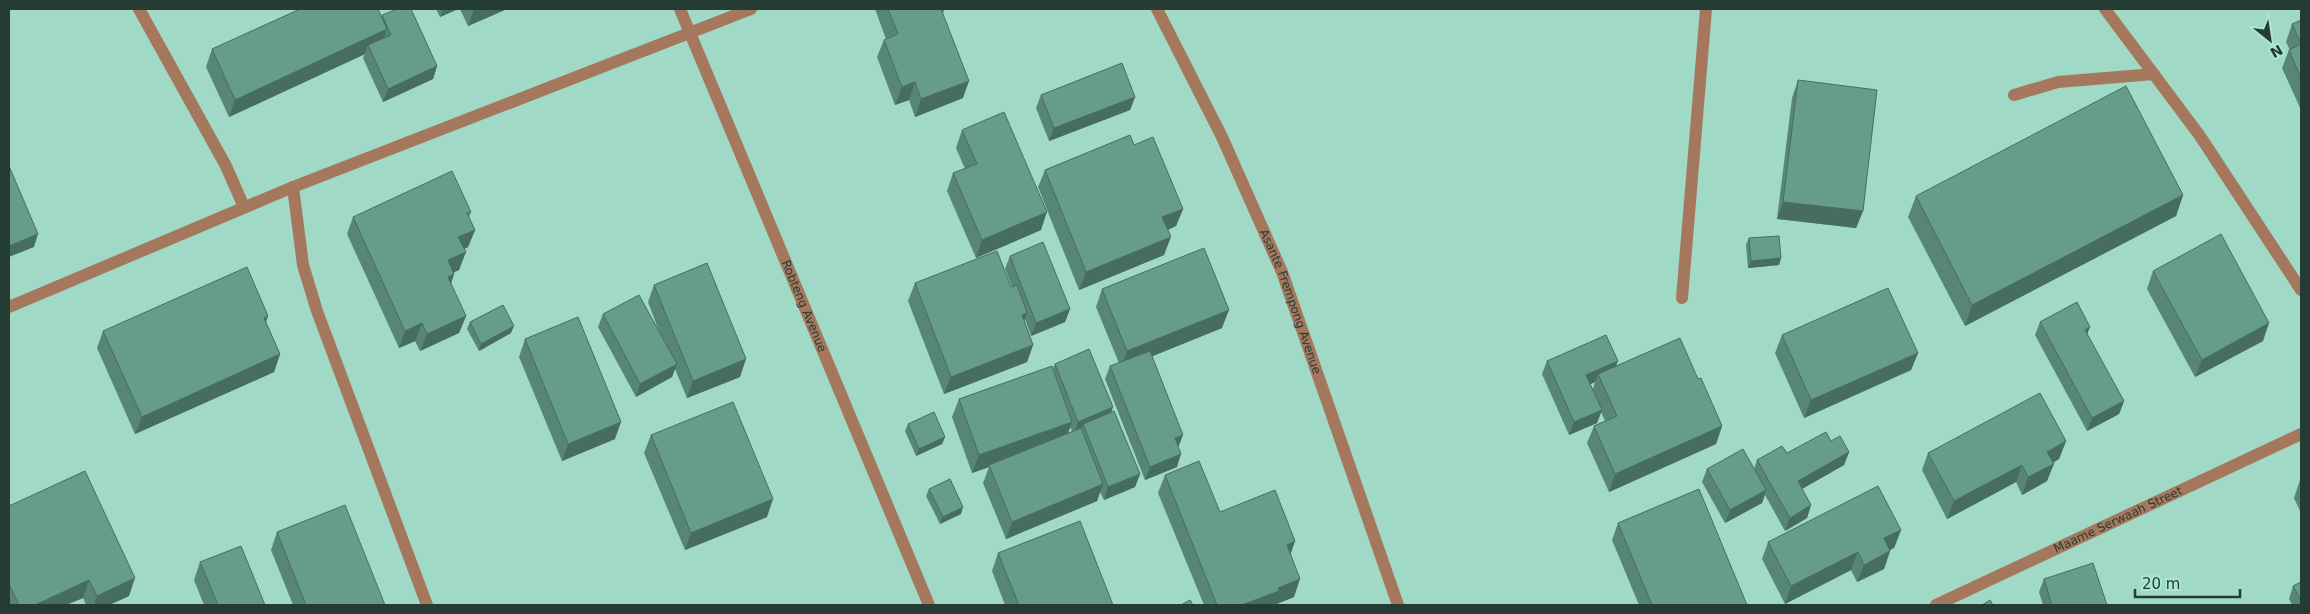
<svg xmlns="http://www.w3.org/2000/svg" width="2310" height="614" font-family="'DejaVu Sans',sans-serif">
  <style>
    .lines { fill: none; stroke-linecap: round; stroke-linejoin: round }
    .minor { stroke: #a5785e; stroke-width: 12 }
    .wall { fill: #578677; fill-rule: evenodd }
    .shaded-wall { fill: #476d61 }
    .building { fill: #659c8a; stroke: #476d61 }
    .labels { text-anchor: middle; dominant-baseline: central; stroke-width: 4; stroke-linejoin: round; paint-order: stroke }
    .street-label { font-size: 12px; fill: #253c35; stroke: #ade6d2 }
  </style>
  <rect width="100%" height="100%" fill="#a0d9c5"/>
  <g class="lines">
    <g class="minor">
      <path d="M 139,9 L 226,166 L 244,207"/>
      <path id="s1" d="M 680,9 L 929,605"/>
      <path id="s2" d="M 1157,9 L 1222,137 L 1282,272 L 1398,605"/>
      <path d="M 2105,9 L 2200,136 L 2301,290"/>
      <path d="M 2014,95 L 2058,82 L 2154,74"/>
      <path d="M 293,187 L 303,265 L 317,311 L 427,605"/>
      <path d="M 1682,298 L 1706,9"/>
      <path d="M 9,307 L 293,187 L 751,9"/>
      <path id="s3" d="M 1936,605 L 2301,434"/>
    </g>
  </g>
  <path class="wall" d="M 436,9 L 458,9 L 440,17 Z
    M 460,9 L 507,9 L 468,26 Z
    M 875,9 L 945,9 L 943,13 L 963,98 L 915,117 L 909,100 L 895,105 L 877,57 L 884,40 L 886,39 Z
    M 382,15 L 437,66 L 433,79 L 383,102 L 363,58 L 365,54 L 229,117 L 206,67 L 212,49 L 382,17 Z
    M 2301,20 L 2301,110 L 2282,68 L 2289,50 L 2290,50 L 2286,42 L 2292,24 Z
    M 1798,80 L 1863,211 L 1856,228 L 1777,219 L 1792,98 Z
    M 1041,95 L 1135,97 L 1130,110 L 1049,141 L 1036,108 Z
    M 962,130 L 1041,230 L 976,258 L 947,191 L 953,173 L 965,169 L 956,148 Z
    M 1134,145 L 1183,209 L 1176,226 L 1168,230 L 1164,255 L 1079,290 L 1038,187 L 1045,170 Z
    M 2183,195 L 2176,216 L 1965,326 L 1908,217 L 1916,196 Z
    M 471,212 L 469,217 L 475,230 L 468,247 L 464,249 L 459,270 L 453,272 L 454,274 L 451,284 L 466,316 L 459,333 L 420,351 L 415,341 L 399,348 L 347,234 L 353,217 Z
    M 1749,238 L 1781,258 L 1779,265 L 1748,268 L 1746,245 Z
    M 1010,256 L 1070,309 L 1065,322 L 1031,336 L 1025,319 L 1024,321 L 1033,345 L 1027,362 L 944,394 L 908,301 L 915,283 L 1011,287 L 1012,287 L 1005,269 Z
    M 2153,271 L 2263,341 L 2195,377 L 2147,289 Z
    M 654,285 L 740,377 L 687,398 L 675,369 L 672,377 L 636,397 L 598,327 L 603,314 L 660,334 L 648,302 Z
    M 1102,289 L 1222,328 L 1152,356 L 1178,447 L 1177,467 L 1145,480 L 1105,379 L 1110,366 L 1119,363 L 1096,307 Z
    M 470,322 L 511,333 L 479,351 L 467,329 Z
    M 2040,322 L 2124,401 L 2119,414 L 2087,431 L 2035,335 Z
    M 266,323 L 280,354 L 274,372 L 135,434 L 97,348 L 103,331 Z
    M 1782,335 L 1918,353 L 1911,370 L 1804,418 L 1775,353 Z
    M 525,339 L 615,439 L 562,461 L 519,357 Z
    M 1547,361 L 1616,366 L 1698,379 L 1722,426 L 1716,444 L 1609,492 L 1587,443 L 1594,426 L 1605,421 L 1601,412 L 1597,423 L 1569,435 L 1542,374 ZM 1595,382 L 1593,389 L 1590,384 Z
    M 1055,364 L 1111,412 L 1140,474 L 1135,487 L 1104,500 L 1100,492 L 1097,501 L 1006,539 L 983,483 L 989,467 L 972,473 L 952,417 L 959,399 L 1053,368 ZM 1070,427 L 1072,431 L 1068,433 Z
    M 908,424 L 945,437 L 942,444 L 916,456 L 905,431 Z
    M 651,435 L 767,517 L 685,550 L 644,453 Z
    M 1831,441 L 1849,452 L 1844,465 L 1802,489 L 1811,505 L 1807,518 L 1785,531 L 1765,495 L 1762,503 L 1725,523 L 1702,482 L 1707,469 L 1754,469 L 1757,460 L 1787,453 Z
    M 2066,441 L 2059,459 L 2053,463 L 2047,481 L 2022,495 L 2016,482 L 1947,519 L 1922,470 L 1928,453 Z
    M 1165,475 L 1220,512 L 1295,541 L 1290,554 L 1294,597 L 1274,605 L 1204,605 L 1158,493 Z
    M 2300,480 L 2301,480 L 2301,513 L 2294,498 Z
    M 929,489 L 961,514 L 940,524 L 926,496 Z
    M 9,506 L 129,596 L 109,605 L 86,605 L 83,598 L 66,605 L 9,605 Z
    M 1618,523 L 1747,605 L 1639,605 L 1612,540 Z
    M 1901,530 L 1894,548 L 1890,550 L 1890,551 L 1884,569 L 1857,582 L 1851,570 L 1785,604 L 1762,559 L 1768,542 Z
    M 277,532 L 385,605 L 293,605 L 271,550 Z
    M 998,553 L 1113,605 L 1005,605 L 992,571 Z
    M 200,562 L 265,605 L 204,605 L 194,580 Z
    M 2044,579 L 2107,605 L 2043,605 L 2039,592 Z
    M 2301,582 L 2301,605 L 2292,605 L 2289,599 L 2293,586 Z"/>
  <path class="shaded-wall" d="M 443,9 L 458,9 L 440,17 Z
    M 474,9 L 507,9 L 468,26 Z
    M 387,29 L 381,46 L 368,45 L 365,54 L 229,117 L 235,100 Z
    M 437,66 L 433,79 L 383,102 L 388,89 Z
    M 969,81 L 963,98 L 915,117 L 921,99 Z
    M 915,82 L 909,100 L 895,105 L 902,87 Z
    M 1135,97 L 1130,110 L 1049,141 L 1054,128 Z
    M 2183,195 L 2176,216 L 1965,326 L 1972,305 Z
    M 1783,202 L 1863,211 L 1856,228 L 1777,219 Z
    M 1183,209 L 1176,226 L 1156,235 L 1162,217 Z
    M 1047,212 L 1041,230 L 976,258 L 982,240 Z
    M 475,230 L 468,247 L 452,255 L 458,237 Z
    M 38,234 L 34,247 L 9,257 L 9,246 Z
    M 1171,237 L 1164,255 L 1079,290 L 1086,272 Z
    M 466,252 L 459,270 L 442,278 L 448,260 Z
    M 1781,258 L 1779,265 L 1748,268 L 1751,261 Z
    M 454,274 L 448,292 L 448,277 Z
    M 1070,309 L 1065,322 L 1031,336 L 1036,323 Z
    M 1229,310 L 1222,328 L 1121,369 L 1127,351 Z
    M 1027,313 L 1021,330 L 1022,315 Z
    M 268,316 L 262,334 L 264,318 Z
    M 466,316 L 459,333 L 420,351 L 427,334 Z
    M 422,323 L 415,341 L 399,348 L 405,331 Z
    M 2269,323 L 2263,341 L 2195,377 L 2202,360 Z
    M 514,326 L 511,333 L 479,351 L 481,344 Z
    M 2090,327 L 2085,340 L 2085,330 Z
    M 1033,345 L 1027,362 L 944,394 L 951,377 Z
    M 1918,353 L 1911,370 L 1804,418 L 1811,400 Z
    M 280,354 L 274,372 L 135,434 L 142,417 Z
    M 746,359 L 740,377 L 687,398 L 693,381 Z
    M 1618,361 L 1613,374 L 1598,374 L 1595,382 L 1582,388 L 1586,375 Z
    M 677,364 L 672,377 L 636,397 L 640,384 Z
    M 2124,401 L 2119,414 L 2087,431 L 2092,418 Z
    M 1113,407 L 1109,420 L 1083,424 L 1080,432 L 1074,435 L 1078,422 Z
    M 1602,410 L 1597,423 L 1569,435 L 1574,422 Z
    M 621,422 L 615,439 L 562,461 L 568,444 Z
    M 1072,422 L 1066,439 L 989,465 L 989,467 L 972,473 L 979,455 Z
    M 1722,426 L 1716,444 L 1609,492 L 1615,474 Z
    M 1183,435 L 1178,448 L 1175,438 Z
    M 945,437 L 942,444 L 916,456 L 919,449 Z
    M 2066,441 L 2059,459 L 2041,469 L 2047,452 Z
    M 1849,452 L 1844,465 L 1793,494 L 1798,481 Z
    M 1181,454 L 1177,467 L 1145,480 L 1150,467 Z
    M 2054,464 L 2047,481 L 2022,495 L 2028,477 Z
    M 2022,465 L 2016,482 L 1947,519 L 1954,501 Z
    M 1140,474 L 1135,487 L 1104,500 L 1108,487 Z
    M 1103,484 L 1097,501 L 1006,539 L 1012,522 Z
    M 1766,490 L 1762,503 L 1725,523 L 1730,510 Z
    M 773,499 L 767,517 L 685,550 L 691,533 Z
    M 1811,505 L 1807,518 L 1785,531 L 1790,518 Z
    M 963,507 L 961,514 L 940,524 L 943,517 Z
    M 1901,530 L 1894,548 L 1877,556 L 1884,538 Z
    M 1295,541 L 1289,559 L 1287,545 Z
    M 1890,551 L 1884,569 L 1857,582 L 1864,565 Z
    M 1858,552 L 1851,570 L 1785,604 L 1791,586 Z
    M 135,578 L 129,596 L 109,605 L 94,605 L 97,596 Z
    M 1300,579 L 1294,597 L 1274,605 L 1242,605 L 1278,588 Z
    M 89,580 L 83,598 L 66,605 L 35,605 Z"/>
  <path class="building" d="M 300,9 L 378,9 L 387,29 L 235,100 L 212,49 Z
    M 397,9 L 411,9 L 437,66 L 388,89 L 368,45 L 391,35 L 382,15 Z
    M 888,9 L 941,9 L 969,81 L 921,99 L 915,82 L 902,87 L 884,40 L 898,34 Z
    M 2301,20 L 2301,43 L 2292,24 Z
    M 2301,44 L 2301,78 L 2289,50 Z
    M 1122,63 L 1135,97 L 1054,128 L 1041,95 Z
    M 1798,80 L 1877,90 L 1863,211 L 1783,202 Z
    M 2126,86 L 2183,195 L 1972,305 L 1916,196 Z
    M 1004,112 L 1047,212 L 982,240 L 953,173 L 977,164 L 962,130 Z
    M 1130,135 L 1134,145 L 1153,137 L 1183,209 L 1162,217 L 1171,237 L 1086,272 L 1045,170 Z
    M 9,166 L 38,234 L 9,246 Z
    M 452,171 L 471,212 L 467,213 L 475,230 L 458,237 L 466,252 L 448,260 L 454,274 L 448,277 L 466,316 L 427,334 L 422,323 L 405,331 L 353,217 Z
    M 2221,234 L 2269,323 L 2202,360 L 2153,271 Z
    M 1779,236 L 1781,258 L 1751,261 L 1749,238 Z
    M 1043,242 L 1070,309 L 1036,323 L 1010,256 Z
    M 1204,248 L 1229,310 L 1127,351 L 1102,289 Z
    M 997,251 L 1011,287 L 1017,285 L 1027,313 L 1022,315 L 1033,345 L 951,377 L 915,283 Z
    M 707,263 L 746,359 L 693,381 L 654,285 Z
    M 247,267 L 268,316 L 264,318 L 280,354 L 142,417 L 103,331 Z
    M 1888,288 L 1918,353 L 1811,400 L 1782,335 Z
    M 639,295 L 677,364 L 640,384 L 603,314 Z
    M 2077,302 L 2090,327 L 2085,330 L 2124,401 L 2092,418 L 2040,322 Z
    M 503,305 L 514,326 L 481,344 L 470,322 Z
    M 578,317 L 621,422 L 568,444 L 525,339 Z
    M 1606,335 L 1618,361 L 1586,375 L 1602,410 L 1574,422 L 1547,361 Z
    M 1680,338 L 1698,379 L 1701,378 L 1722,426 L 1615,474 L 1594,426 L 1617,416 L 1598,374 Z
    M 1089,349 L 1113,407 L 1078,422 L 1055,364 Z
    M 1150,351 L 1183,435 L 1175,438 L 1181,454 L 1150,467 L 1110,366 Z
    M 1052,366 L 1072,422 L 979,455 L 959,399 Z
    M 2040,393 L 2066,441 L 2047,452 L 2054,464 L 2028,477 L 2022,465 L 1954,501 L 1928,453 Z
    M 733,402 L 773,499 L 691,533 L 651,435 Z
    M 1114,411 L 1140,474 L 1108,487 L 1083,424 Z
    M 934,412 L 945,437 L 919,449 L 908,424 Z
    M 1081,428 L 1103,484 L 1012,522 L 989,465 Z
    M 1826,432 L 1831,441 L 1840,436 L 1849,452 L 1798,481 L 1811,505 L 1790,518 L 1757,460 L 1782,446 L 1787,453 Z
    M 1743,449 L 1766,490 L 1730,510 L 1707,469 Z
    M 1199,461 L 1220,512 L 1275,490 L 1295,541 L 1287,545 L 1300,579 L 1278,588 L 1279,591 L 1242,605 L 1217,605 L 1165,475 Z
    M 85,471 L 135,578 L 97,596 L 89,580 L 35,605 L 19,605 L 9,584 L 9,506 Z
    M 950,479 L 963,507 L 943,517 L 929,489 Z
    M 1878,486 L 1901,530 L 1884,538 L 1890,551 L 1864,565 L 1858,552 L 1791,586 L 1768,542 Z
    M 1699,489 L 1747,605 L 1652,605 L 1618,523 Z
    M 345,505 L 385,605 L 306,605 L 277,532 Z
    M 1080,521 L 1113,605 L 1019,605 L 998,553 Z
    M 241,546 L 265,605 L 218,605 L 200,562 Z
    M 2093,563 L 2107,605 L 2052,605 L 2044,579 Z
    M 2301,582 L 2301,601 L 2293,586 Z
    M 1190,600 L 1193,605 L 1181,605 Z
    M 1990,600 L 1993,605 L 1982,605 Z"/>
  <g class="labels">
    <g class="street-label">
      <text stroke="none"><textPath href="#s2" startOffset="322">Asante Frempong Avenue</textPath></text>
      <text stroke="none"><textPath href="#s1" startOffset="322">Robteng Avenue</textPath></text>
      <text stroke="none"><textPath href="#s3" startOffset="201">Maame Serwaah Street</textPath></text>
    </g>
  </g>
  <rect width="2310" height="614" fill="none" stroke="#253c35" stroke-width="20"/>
  <g transform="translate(2270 40) rotate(150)" stroke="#ade6d2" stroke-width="4" paint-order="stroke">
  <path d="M0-4L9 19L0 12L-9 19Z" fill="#253c35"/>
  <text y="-8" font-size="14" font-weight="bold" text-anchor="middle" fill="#253c35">N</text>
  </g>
  <path d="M2135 589v8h105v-8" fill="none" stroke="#253c35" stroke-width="2.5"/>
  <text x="2142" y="589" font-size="15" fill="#253c35" stroke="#ade6d2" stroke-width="4" paint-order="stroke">20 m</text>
</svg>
